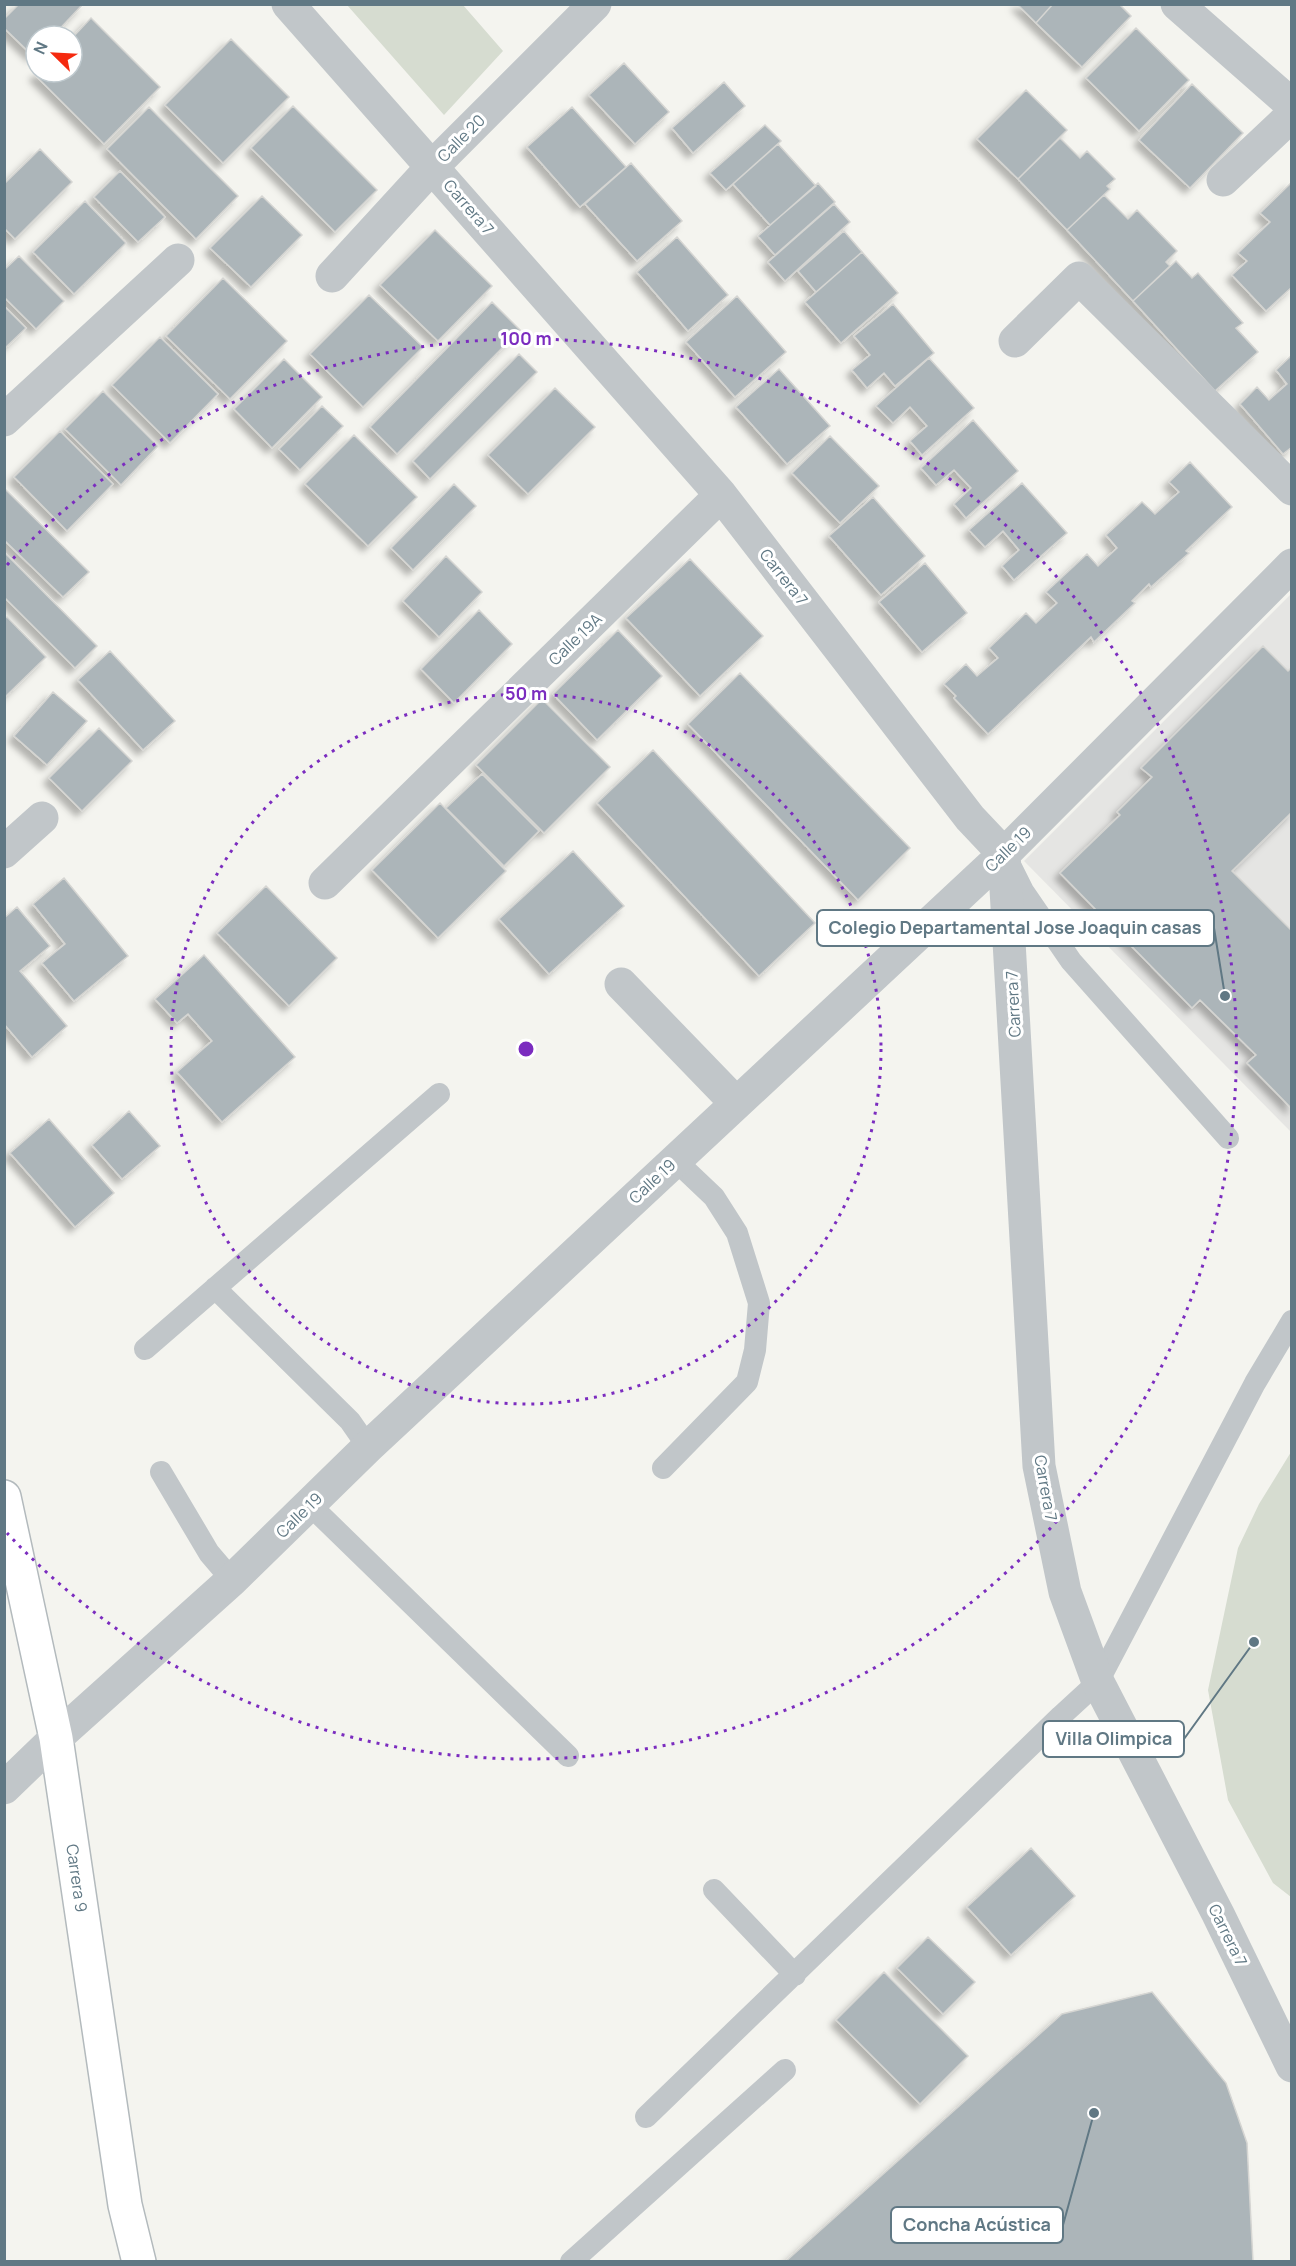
<svg xmlns="http://www.w3.org/2000/svg" width="1296" height="2266" font-family="Manrope,sans-serif">
  <style>
    .built { fill: #e5e5e3 }
    .green { fill: #d6dcd0 }
    .building { fill: #acb5b9; stroke: #d5d5d2; stroke-width: 1.5; filter: url(#shadow) }
    .lines { fill: none; stroke-linecap: round; stroke-linejoin: round }
    .secondary-casing { stroke: #b3babd; stroke-width: 36 }
    .lane { stroke: #c1c6c9; stroke-width: 22 }
    .street { stroke: #c1c6c9; stroke-width: 33 }
    .secondary { stroke: #fff; stroke-width: 33 }
    .ring { fill: none; stroke: #7b2cbf; stroke-width: 3; stroke-dasharray: 3 6 }
    .labels { text-anchor: middle; dominant-baseline: central; stroke-width: 6; stroke-linejoin: round; paint-order: stroke }
    .street-label { font-size: 16px; fill: #607884; stroke: #fff }
    .centre { fill: #7b2cbf; stroke: #fff; stroke-width: 3 }
    .ring-label { font-size: 18px; text-anchor: middle; font-weight: bold; fill: #7b2cbf; stroke: #fff; stroke-width: 6; stroke-linejoin: round; paint-order: stroke }
    .leader { fill: none; stroke: #607884; stroke-width: 2 }
    .callout-dot { fill: #607884; stroke: #fff; stroke-width: 2 }
    .callout { fill: #fff; stroke: #607884; stroke-width: 2 }
    .callout-label { font-size: 18px; text-anchor: middle; font-weight: bold; fill: #607884 }
  </style>
  <defs>
    <filter id="shadow"><feDropShadow dx="-5.5" dy="5.5" stdDeviation="3" flood-color="#0004"/></filter>
  </defs>
  <rect width="100%" height="100%" fill="#f4f4ef"/>
  <path class="built" d="M 1291,594 L 1291,1132 L 1024,861 Z"/>
  <path class="green" d="M 347,5 L 463,5 L 503,51 L 444,115 Z
    M 1291,1452 L 1292,1897 L 1291,1897 L 1273,1883 L 1228,1800 L 1208,1690 L 1238,1548 L 1259,1504 Z"/>
  <path class="building" d="M 19,4 L 83,4 L 53,36 L 36,36 L 36,53 L 33,56 L 4,28 L 4,19 Z
    M 1017,4 L 1053,4 L 1036,23 Z
    M 1053,4 L 1119,4 L 1131,16 L 1082,67 L 1036,23 Z
    M 91,18 L 160,87 L 104,144 L 35,75 L 38,72 L 72,72 L 72,38 Z
    M 1136,28 L 1189,80 L 1139,131 L 1086,78 Z
    M 231,39 L 289,97 L 223,163 L 165,105 Z
    M 624,63 L 669,112 L 635,144 L 589,95 Z
    M 724,82 L 745,106 L 693,153 L 672,128 Z
    M 1192,84 L 1243,133 L 1190,188 L 1139,140 Z
    M 1026,90 L 1067,130 L 1018,179 L 977,139 Z
    M 293,106 L 377,190 L 335,232 L 251,148 Z
    M 149,107 L 238,196 L 196,239 L 107,149 Z
    M 572,107 L 626,167 L 580,207 L 527,147 Z
    M 765,125 L 781,141 L 726,190 L 710,173 Z
    M 1060,138 L 1080,158 L 1087,151 L 1115,179 L 1107,186 L 1110,189 L 1067,230 L 1018,179 Z
    M 778,144 L 816,186 L 770,225 L 733,184 Z
    M 40,149 L 72,182 L 15,239 L 4,228 L 4,184 Z
    M 631,163 L 682,221 L 637,261 L 585,204 Z
    M 120,171 L 165,217 L 138,242 L 94,197 Z
    M 1292,182 L 1292,287 L 1266,311 L 1232,275 L 1247,261 L 1238,253 L 1270,222 L 1260,213 Z
    M 818,183 L 835,202 L 775,255 L 758,236 Z
    M 1104,195 L 1128,219 L 1137,210 L 1177,251 L 1166,262 L 1170,266 L 1133,301 L 1067,230 Z
    M 262,196 L 302,235 L 251,287 L 210,248 Z
    M 85,201 L 126,243 L 74,294 L 33,252 Z
    M 834,204 L 850,222 L 785,281 L 768,262 Z
    M 435,230 L 492,286 L 438,341 L 380,285 Z
    M 844,231 L 862,252 L 816,292 L 798,271 Z
    M 677,237 L 728,295 L 688,331 L 637,272 Z
    M 862,252 L 898,293 L 841,343 L 805,302 Z
    M 19,256 L 64,301 L 36,329 L 4,297 L 4,270 Z
    M 1176,261 L 1192,278 L 1198,273 L 1243,323 L 1236,328 L 1258,352 L 1215,391 L 1133,301 Z
    M 223,278 L 287,341 L 230,399 L 166,336 Z
    M 369,295 L 423,347 L 363,407 L 310,354 Z
    M 737,296 L 786,352 L 735,397 L 686,342 Z
    M 492,302 L 520,330 L 397,454 L 370,427 Z
    M 893,304 L 934,353 L 895,386 L 884,373 L 867,388 L 852,370 L 870,355 L 854,336 Z
    M 5,307 L 26,328 L 4,349 L 4,308 Z
    M 160,337 L 218,394 L 170,443 L 112,385 Z
    M 519,354 L 537,372 L 430,479 L 413,461 Z
    M 1292,355 L 1292,447 L 1283,454 L 1240,404 L 1257,387 L 1269,400 L 1287,384 L 1276,370 Z
    M 929,358 L 974,408 L 922,455 L 910,441 L 927,426 L 910,407 L 893,423 L 876,406 Z
    M 284,359 L 322,397 L 272,448 L 234,409 Z
    M 779,369 L 830,426 L 787,464 L 736,407 Z
    M 555,388 L 595,427 L 528,494 L 488,455 Z
    M 103,391 L 158,446 L 121,485 L 65,429 Z
    M 322,406 L 343,426 L 300,470 L 279,449 Z
    M 973,420 L 1018,471 L 966,518 L 954,504 L 971,488 L 954,470 L 936,485 L 921,468 Z
    M 60,431 L 113,484 L 67,531 L 14,477 Z
    M 354,435 L 417,497 L 368,546 L 305,484 Z
    M 830,436 L 879,486 L 840,523 L 792,473 Z
    M 1190,462 L 1232,507 L 1186,551 L 1189,553 L 1151,587 L 1149,584 L 1132,601 L 1135,603 L 1094,642 L 1091,637 L 988,734 L 954,698 L 956,696 L 944,684 L 966,664 L 977,676 L 998,658 L 989,648 L 1026,613 L 1036,623 L 1057,603 L 1046,592 L 1087,554 L 1098,566 L 1117,548 L 1106,535 L 1142,502 L 1155,514 L 1179,492 L 1169,482 Z
    M 1022,483 L 1067,533 L 1014,580 L 1002,566 L 1019,550 L 1003,531 L 985,547 L 969,530 Z
    M 454,484 L 476,506 L 413,570 L 391,548 Z
    M 4,488 L 89,572 L 63,597 L 4,540 Z
    M 873,497 L 925,556 L 881,595 L 829,536 Z
    M 4,552 L 97,646 L 75,668 L 4,597 Z
    M 446,556 L 482,592 L 439,637 L 403,601 Z
    M 690,559 L 763,636 L 700,696 L 626,618 Z
    M 925,563 L 967,613 L 922,652 L 879,602 Z
    M 479,610 L 512,644 L 454,703 L 421,669 Z
    M 7,617 L 46,657 L 4,698 L 4,619 Z
    M 618,630 L 662,676 L 597,740 L 553,694 Z
    M 1263,646 L 1288,671 L 1292,667 L 1292,812 L 1232,871 L 1292,931 L 1292,1109 L 1247,1063 L 1256,1055 L 1200,1000 L 1192,1008 L 1060,873 L 1120,815 L 1117,812 L 1152,777 L 1141,768 Z
    M 110,651 L 175,721 L 143,750 L 78,680 Z
    M 740,673 L 910,848 L 858,900 L 688,724 Z
    M 53,692 L 87,721 L 47,765 L 14,736 Z
    M 542,699 L 610,767 L 544,833 L 476,765 Z
    M 99,728 L 132,761 L 82,811 L 49,778 Z
    M 653,750 L 815,923 L 759,976 L 597,803 Z
    M 482,774 L 539,831 L 504,866 L 446,808 Z
    M 440,803 L 506,871 L 438,938 L 372,870 Z
    M 573,851 L 624,906 L 549,974 L 499,919 Z
    M 64,878 L 128,956 L 74,1001 L 42,963 L 65,944 L 33,904 Z
    M 266,886 L 337,958 L 289,1006 L 217,933 Z
    M 17,907 L 50,946 L 20,971 L 67,1026 L 32,1057 L 4,1024 L 4,918 Z
    M 204,955 L 295,1057 L 222,1122 L 177,1072 L 212,1041 L 188,1014 L 177,1023 L 155,999 Z
    M 129,1111 L 160,1146 L 122,1179 L 92,1145 Z
    M 49,1119 L 114,1193 L 75,1227 L 10,1153 Z
    M 1031,1848 L 1075,1896 L 1011,1955 L 967,1907 Z
    M 928,1937 L 975,1982 L 943,2014 L 897,1968 Z
    M 884,1972 L 968,2056 L 920,2104 L 836,2020 Z
    M 1152,1992 L 1226,2083 L 1247,2143 L 1253,2262 L 785,2262 L 1062,2014 Z"/>
  <g class="lines">
    <g class="secondary-casing">
      <path id="secondary" d="M 4,1497 L 56,1738 L 125,2205 L 139,2262"/>
    </g>
    <path class="lane" d="M 1009,863 L 1023,891 L 1071,961 L 1228,1138
      M 215,1288 L 350,1421 L 368,1447
      M 145,1349 L 439,1094
      M 663,1468 L 747,1382 L 755,1350 L 759,1303 L 737,1233 L 714,1197 L 675,1160
      M 161,1472 L 209,1553 L 232,1580
      M 310,1505 L 568,1756
      M 714,1890 L 795,1975
      M 646,2117 L 1061,1716 L 1098,1682 L 1255,1383 L 1292,1321
      M 571,2262 L 785,2070"/>
    <path class="street" d="M 288,4 L 721,495 L 970,818 L 1004,854 L 1039,1466 L 1065,1592 L 1098,1682 L 1218,1914 L 1292,2066
      M 1177,4 L 1292,105
      M 1223,180 L 1292,115
      M 332,276 L 433,166 L 595,4
      M 1015,341 L 1079,278 L 1292,489
      M 4,420 L 178,260
      M 4,852 L 42,818
      M 325,883 L 721,495
      M 621,984 L 736,1103
      M 4,1788 L 56,1738 L 232,1580 L 368,1447 L 1004,854 L 1292,565"/>
    <use href="#secondary" class="secondary"/>
  </g>
  <g class="ring">
    <circle cx="526" cy="1049" r="355"/>
    <path d="M7 565A710 710 0 1 1 7 1533"/>
  </g>
  <g class="labels">
    <g class="street-label">
      <text transform="translate(461 138) rotate(-45)">Calle 20</text>
      <text transform="translate(469 207) rotate(49)">Carrera 7</text>
      <text transform="translate(784 577) rotate(52)">Carrera 7</text>
      <text transform="translate(575 639) rotate(-44)">Calle 19A</text>
      <text transform="translate(1008 849) rotate(-44)">Calle 19</text>
      <text transform="translate(1013 1004) rotate(-93)">Carrera 7</text>
      <text transform="translate(652 1181) rotate(-43)">Calle 19</text>
      <text transform="translate(1046 1488) rotate(80)">Carrera 7</text>
      <text transform="translate(299 1515) rotate(-44)">Calle 19</text>
      <text transform="translate(77 1878) rotate(82)">Carrera 9</text>
      <text transform="translate(1228 1935) rotate(64)">Carrera 7</text>
    </g>
  </g>
  <circle cx="526" cy="1049" r="9" class="centre"/>
  <g class="ring-label">
    <text x="526" y="345">100 m</text>
    <text x="526" y="700">50 m</text>
  </g>
  <path class="leader" d="M1225 996L1214 928M1254 1642L1184 1739M1094 2113L1063 2225"/>
  <g class="callout-dot">
    <circle cx="1225" cy="996" r="6"/>
    <circle cx="1254" cy="1642" r="6"/>
    <circle cx="1094" cy="2113" r="6"/>
  </g>
  <g class="callout">
    <rect x="817" y="910" width="397" height="36" rx="6"/>
    <rect x="1043" y="1721" width="141" height="36" rx="6"/>
    <rect x="891" y="2207" width="172" height="36" rx="6"/>
  </g>
  <g class="callout-label">
    <text x="1015" y="934">Colegio Departamental Jose Joaquin casas</text>
    <text x="1114" y="1745">Villa Olimpica</text>
    <text x="977" y="2231">Concha Acústica</text>
  </g>
  <rect width="1296" height="2266" fill="none" stroke="#607884" stroke-width="12"/>
  <g transform="translate(54 54) rotate(294)"><circle r="28" fill="#ffffff" stroke="#bfc9ce" stroke-width="1.5"/>
  <path d="M0-4.5L10 22L0 15L-10 22Z" fill="#f52a0f"/>
  <text y="-9" font-size="16" font-weight="bold" text-anchor="middle" fill="#607884">N</text>
  </g>
</svg>
